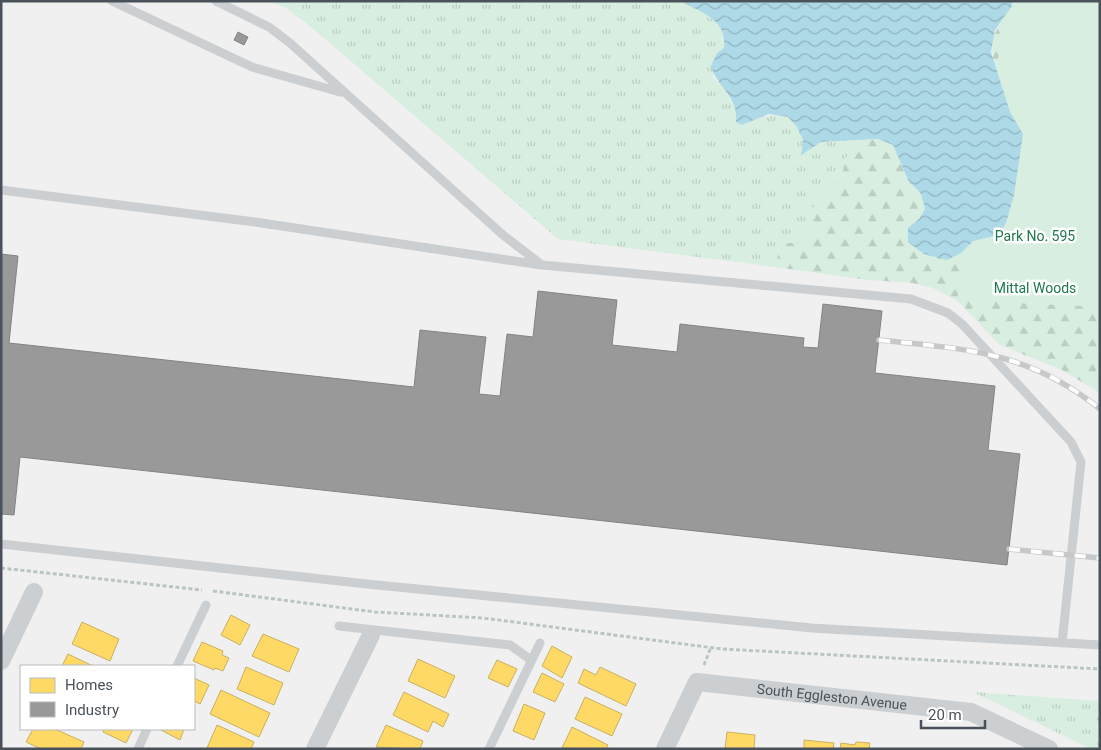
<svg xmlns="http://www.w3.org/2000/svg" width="1101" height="750" font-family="Roboto,sans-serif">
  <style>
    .grass { fill: url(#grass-tufts) }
    .forest { fill: url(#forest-firs) }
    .green { fill: #d7eee0 }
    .water { fill: url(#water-waves) }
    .homes { fill: #ffd966; stroke: #c8b063 }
    .industry { fill: #999; stroke: #818486 }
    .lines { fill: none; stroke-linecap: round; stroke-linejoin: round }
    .path { stroke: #bac5c1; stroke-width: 3; stroke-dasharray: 4 2.5; stroke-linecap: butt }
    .lane { stroke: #cccfd1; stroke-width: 9 }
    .street { stroke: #cccfd1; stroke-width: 18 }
    .rail-casing { stroke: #c6c8ca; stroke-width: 5.5 }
    .rail { stroke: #fff; stroke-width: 4; stroke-dasharray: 11; stroke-linecap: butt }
    .labels { text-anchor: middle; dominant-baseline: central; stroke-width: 5; stroke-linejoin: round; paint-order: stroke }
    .park-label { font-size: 14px; fill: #1e784d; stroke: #fff }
    .street-label { font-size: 14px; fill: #49525b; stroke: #fff }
  </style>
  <defs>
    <pattern id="grass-tufts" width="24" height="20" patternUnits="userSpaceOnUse" patternTransform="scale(1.25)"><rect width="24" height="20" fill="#d7eee0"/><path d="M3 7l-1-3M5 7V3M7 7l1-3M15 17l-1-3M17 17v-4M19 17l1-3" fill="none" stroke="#bacec2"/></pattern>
    <pattern id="forest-firs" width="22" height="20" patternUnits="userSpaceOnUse" patternTransform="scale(1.25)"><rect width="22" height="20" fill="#d7eee0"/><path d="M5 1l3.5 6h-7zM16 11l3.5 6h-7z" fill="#bacec2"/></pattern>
    <pattern id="water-waves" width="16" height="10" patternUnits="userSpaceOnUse" patternTransform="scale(1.25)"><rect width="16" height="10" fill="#aedae8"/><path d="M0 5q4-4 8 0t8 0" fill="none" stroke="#90b3bf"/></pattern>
  </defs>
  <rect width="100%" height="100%" fill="#f1f0f0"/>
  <path class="grass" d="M 270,1 L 681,1 C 703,14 727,19 724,48 L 717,53 L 713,77 C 728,92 734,106 743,125 C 764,114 796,106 803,139 C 803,143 801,150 801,154 L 821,142 L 851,141 L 843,170 L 833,186 L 813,208 L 812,235 L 778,255 L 775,267 L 558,239 L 310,26 L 286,8 Z
    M 973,692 L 1100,701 L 1100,749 L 1091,749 Z"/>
  <path class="forest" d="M 1100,1 L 1100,393 L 1062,370 L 1000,345 L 957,300 L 933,288 L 912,283 L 868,280 L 775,267 L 778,255 L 787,243 L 799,243 L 811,235 L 813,208 L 833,186 L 843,170 L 851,141 L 878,139 L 893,145 L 908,180 L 921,194 L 925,209 L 919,219 L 908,228 L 908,242 L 997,72 C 987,40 994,32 1012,6 Z"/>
  <path class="green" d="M 1008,1 L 1100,1 L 1100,307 L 957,300 Z"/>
  <path class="water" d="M 681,1 L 1012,1 L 1012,6 L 995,30 L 991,52 L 1010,112 L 1023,134 L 1014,195 L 1006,223 L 998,235 L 973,241 L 961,253 L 947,260 L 924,254 L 908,242 L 908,228 L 919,219 L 925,209 L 921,194 L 908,180 L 893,145 L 878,139 L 821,142 L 801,155 L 803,140 L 797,127 L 788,117 L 769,114 L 742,125 L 736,122 C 739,97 717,88 711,66 L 717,53 L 724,48 C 727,19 703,14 681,1 Z"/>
  <path class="homes" d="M 231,615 L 250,625 L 240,645 L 221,635 Z
    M 82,622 L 119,639 L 110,661 L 72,644 Z
    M 263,634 L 299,649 L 289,672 L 252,656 Z
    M 202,642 L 223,651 L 222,655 L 229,658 L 223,671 L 215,668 L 214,670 L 193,661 Z
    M 552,646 L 572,657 L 562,678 L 542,666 Z
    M 68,654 L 93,666 L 62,666 Z
    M 418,659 L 455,676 L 445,698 L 408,681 Z
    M 497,660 L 517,669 L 508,687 L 488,678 Z
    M 246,667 L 283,683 L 274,705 L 237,689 Z
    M 600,667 L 636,684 L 626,706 L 578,683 L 584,669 L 596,675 Z
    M 542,673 L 564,684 L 555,702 L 533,692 Z
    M 194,678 L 209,685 L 200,704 L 194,701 Z
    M 221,690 L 270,713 L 259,737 L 210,714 Z
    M 404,692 L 449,714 L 443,727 L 433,721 L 428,732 L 393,715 Z
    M 585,697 L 622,714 L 612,736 L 575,719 Z
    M 524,704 L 545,713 L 534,740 L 513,731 Z
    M 217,725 L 254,742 L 251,749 L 207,748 Z
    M 386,725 L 423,741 L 420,749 L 376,747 Z
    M 572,727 L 608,745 L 606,749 L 562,748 Z
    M 33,729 L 55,729 L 84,742 L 81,749 L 41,749 L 26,742 Z
    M 104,729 L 133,729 L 126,743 L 103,732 Z
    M 159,729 L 184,729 L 180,740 Z
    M 727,732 L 755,735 L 754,749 L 725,749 Z
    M 804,740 L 834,743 L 833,749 L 804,749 Z
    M 856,742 L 870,743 L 869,749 L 840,749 L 841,743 L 855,745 Z"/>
  <path class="industry" d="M 238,32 L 248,37 L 244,45 L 234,40 Z
    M 1,254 L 18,256 L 9,343 L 414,387 L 420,330 L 486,337 L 479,394 L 500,396 L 507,334 L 533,337 L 538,291 L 617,300 L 612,345 L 677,352 L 680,324 L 804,338 L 803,347 L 818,348 L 823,304 L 882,311 L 875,373 L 995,386 L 988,450 L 1020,454 L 1007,565 L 20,457 L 14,515 L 1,514 Z"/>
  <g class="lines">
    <path class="path" d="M 1,568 L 202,590
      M 213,591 L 375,612 L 483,618 L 722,649 L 1100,669
      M 704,665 L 711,647"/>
    <path class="lane" d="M 112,1 L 252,67 L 340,92
      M 216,1 L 269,27 L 290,43 L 503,235 L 542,265 L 911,299 L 948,313 L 962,324 L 1071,442 L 1081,462 L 1062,643
      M 1,190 L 255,222 L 541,265
      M 1,544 L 367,584 L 812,628 L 1100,645
      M 339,626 L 510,645 L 531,660
      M 177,666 L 206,605
      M 138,749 L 147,729
      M 489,749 L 540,643"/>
    <g class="street">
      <path d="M 1,661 L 34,592"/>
      <path d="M 315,749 L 371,635"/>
      <path id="s1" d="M 665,749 L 697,682 L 971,712 L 1049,749"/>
    </g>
    <g class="rail-casing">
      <path id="rail" d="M 879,340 C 966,349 1028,351 1100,409
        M 1009,549 L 1100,558"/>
    </g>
    <use href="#rail" class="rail"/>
  </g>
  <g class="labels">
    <g class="park-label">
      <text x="1035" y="236">Park No. 595</text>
      <text x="1035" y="288">Mittal Woods</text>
    </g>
    <g class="street-label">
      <text stroke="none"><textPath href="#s1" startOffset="210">South Eggleston Avenue</textPath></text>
    </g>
  </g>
  <rect width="1101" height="750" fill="none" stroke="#49525b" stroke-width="5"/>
  <rect x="20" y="665" width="175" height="65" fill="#ffffff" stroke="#b6babd"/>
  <rect x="30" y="678" width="25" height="15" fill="#ffd966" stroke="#b6babd"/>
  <text x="65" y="690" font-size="15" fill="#49525b">Homes</text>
  <rect x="30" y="702" width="25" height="15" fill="#999999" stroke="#b6babd"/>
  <text x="65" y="715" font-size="15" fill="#49525b">Industry</text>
  <path d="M921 720v8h64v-8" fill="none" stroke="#49525b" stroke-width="2.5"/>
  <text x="928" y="720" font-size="15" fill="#49525b" stroke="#ffffff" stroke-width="4" paint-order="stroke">20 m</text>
</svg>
